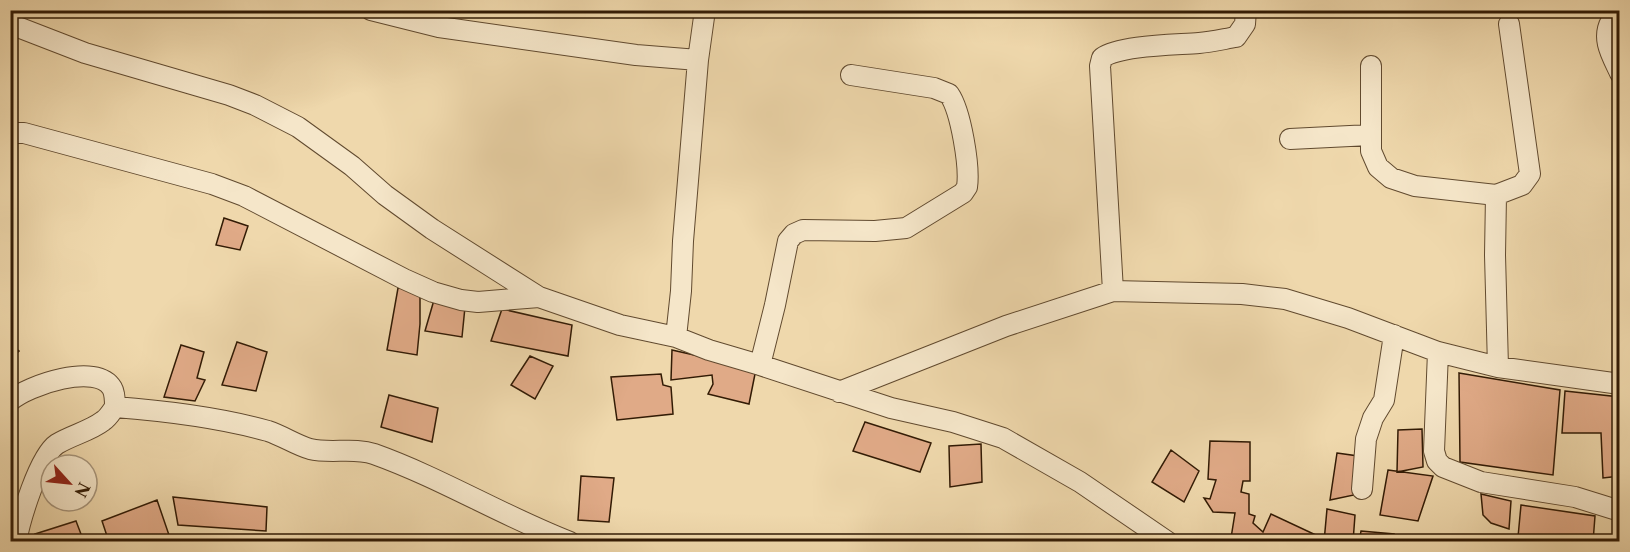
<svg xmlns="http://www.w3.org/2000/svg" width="1630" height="552" font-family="'Libre Caslon Text',serif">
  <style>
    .building { fill: #e0aa87; stroke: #321b05; stroke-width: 1.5 }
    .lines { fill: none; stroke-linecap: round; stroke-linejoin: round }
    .minor-casing { stroke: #614a2f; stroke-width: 22 }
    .minor { stroke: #f5e6c9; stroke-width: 20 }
  </style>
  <rect width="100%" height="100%" fill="#efd8ac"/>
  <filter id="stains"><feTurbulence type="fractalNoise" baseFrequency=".00333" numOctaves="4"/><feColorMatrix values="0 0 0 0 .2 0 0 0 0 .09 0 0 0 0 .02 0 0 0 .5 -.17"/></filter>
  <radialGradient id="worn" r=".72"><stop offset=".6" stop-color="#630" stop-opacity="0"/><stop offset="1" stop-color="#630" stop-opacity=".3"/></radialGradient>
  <path class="building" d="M 224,218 L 248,226 L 240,250 L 216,245 Z
    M 398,288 L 420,290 L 420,324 L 417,355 L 387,350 Z
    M 434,300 L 465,307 L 462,337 L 425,331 Z
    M 502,309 L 572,325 L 568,356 L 491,341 Z
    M 237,342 L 267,352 L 256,391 L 222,385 Z
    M 10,344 L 19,351 L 10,359 Z
    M 181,345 L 204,352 L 197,378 L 205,380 L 195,401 L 164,397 Z
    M 672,350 L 756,369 L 749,404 L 708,394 L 713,384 L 712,375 L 671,380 Z
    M 530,356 L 553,366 L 535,399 L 511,385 Z
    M 1459,373 L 1560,390 L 1553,475 L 1460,462 Z
    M 661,374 L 663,385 L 671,387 L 673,414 L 617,420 L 611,377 Z
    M 1565,391 L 1620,397 L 1620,476 L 1603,478 L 1601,433 L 1562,433 Z
    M 389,395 L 438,408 L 432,442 L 381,427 Z
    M 865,422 L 931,443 L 920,472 L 853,451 Z
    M 1422,429 L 1423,467 L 1397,472 L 1398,430 Z
    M 1210,441 L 1250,442 L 1250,481 L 1243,481 L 1241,492 L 1249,494 L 1249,514 L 1255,516 L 1253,523 L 1263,532 L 1271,514 L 1318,536 L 1318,542 L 1238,542 L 1231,538 L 1235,513 L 1213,512 L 1204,498 L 1210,499 L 1216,480 L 1208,479 Z
    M 981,444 L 982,482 L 950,487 L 949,446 Z
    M 1171,450 L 1199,471 L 1184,502 L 1152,482 Z
    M 1337,453 L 1358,456 L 1354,495 L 1330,500 Z
    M 1388,470 L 1433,476 L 1418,521 L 1380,515 Z
    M 581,476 L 614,478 L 609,522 L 578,520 Z
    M 1481,494 L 1511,501 L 1509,529 L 1491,523 L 1483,515 Z
    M 173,497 L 267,507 L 266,531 L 178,525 Z
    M 157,500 L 169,535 L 152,542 L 109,542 L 102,521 Z
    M 1521,505 L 1595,516 L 1593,542 L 1553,542 L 1518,537 Z
    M 1327,509 L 1355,515 L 1353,542 L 1324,542 Z
    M 76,521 L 84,542 L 39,542 L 35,534 Z
    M 1361,531 L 1394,534 L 1392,542 L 1359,542 Z"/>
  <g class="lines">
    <g class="minor-casing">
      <path id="minor" d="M 371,10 L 439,27 L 636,55 L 698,60
        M 1620,17 L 1611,21 C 1601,39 1612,56 1620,73
        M 10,24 L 85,53 L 229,95 L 255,105 L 298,127 L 352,166 L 385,195 L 432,229 L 539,297 L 620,325 L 676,337 L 709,350 L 760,365 L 891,408 L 953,422 L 1003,438 L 1080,482 L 1168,542
        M 1371,66 L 1371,151 L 1378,167 L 1391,178 L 1415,186 L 1496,195 L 1495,255 L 1498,367
        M 10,133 L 24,133 L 212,184 L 244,196 L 404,279 L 433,292 L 461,300 L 478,302 L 539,297
        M 1290,139 L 1370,135
        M 1496,195 L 1522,185 L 1530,174 L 1509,24
        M 1113,291 L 1100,66 L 1102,58 C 1120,45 1176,45 1199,43 C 1211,42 1224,39 1236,37 L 1245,24 L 1246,10
        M 676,337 L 681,291 L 683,241 L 698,60 L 705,10
        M 1438,352 L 1434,451 L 1437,461 L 1443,467 L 1481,482 L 1575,497 L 1620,511
        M 760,365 L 775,305 L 788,241 L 794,234 L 803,230 L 875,231 L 906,228 L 963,193 L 967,187 C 970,167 961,111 949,94 L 934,88 L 851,75
        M 839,392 L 1006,326 L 1113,291 L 1242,294 L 1285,299 L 1348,318 L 1438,352 L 1498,367 L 1620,384
        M 10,401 C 28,385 97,362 112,388 C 115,393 115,401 115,407 C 112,411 108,418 103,421 C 90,431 72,435 57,444 C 39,456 20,520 16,542
        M 115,407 C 167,411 218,417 268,431 C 283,436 296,445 310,449 C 331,454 354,447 374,454 C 441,478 503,516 570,542
        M 1362,489 L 1366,439 L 1373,418 L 1384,400 L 1394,335"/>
    </g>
    <use href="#minor" class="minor"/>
  </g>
  <rect width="1630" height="552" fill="none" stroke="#efd8ac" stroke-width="36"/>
  <rect x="12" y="12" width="1606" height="528" fill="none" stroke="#321b05" stroke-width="3"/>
  <rect x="18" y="18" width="1594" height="516" fill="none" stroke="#321b05" stroke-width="1.5"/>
  <g transform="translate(69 483) rotate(117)"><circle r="28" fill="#f5e6c9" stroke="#a7957b" stroke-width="1.5"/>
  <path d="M0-4.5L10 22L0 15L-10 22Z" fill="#8f2418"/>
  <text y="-9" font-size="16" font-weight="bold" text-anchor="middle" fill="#321b05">N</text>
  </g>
  <rect width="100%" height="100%" filter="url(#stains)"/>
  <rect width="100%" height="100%" fill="url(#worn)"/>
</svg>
